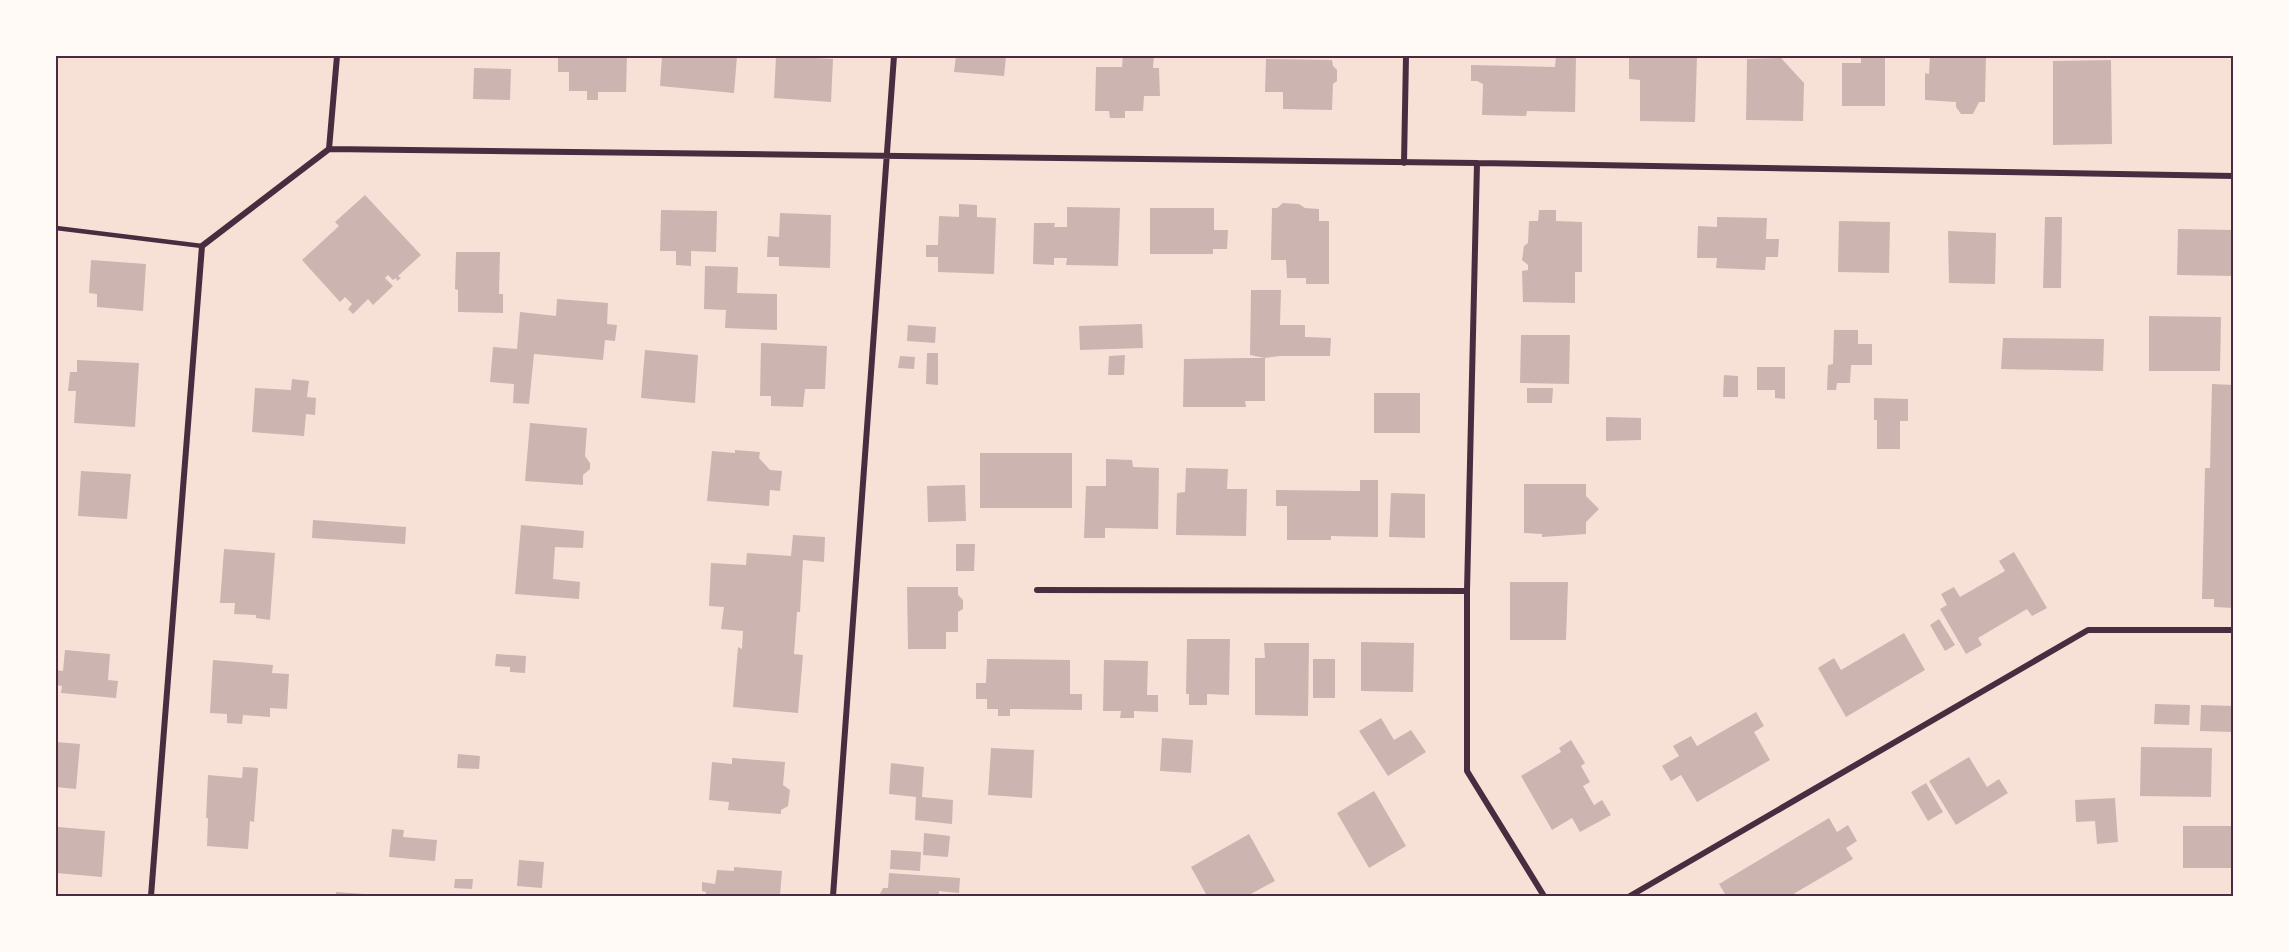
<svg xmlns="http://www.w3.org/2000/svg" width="2289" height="952" font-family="Ubuntu,sans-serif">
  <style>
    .building { fill: #ccb4b1 }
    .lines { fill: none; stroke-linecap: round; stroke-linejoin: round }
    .service { stroke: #4a2c40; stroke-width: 4.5 }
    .minor { stroke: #4a2c40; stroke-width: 6 }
    .neatline { fill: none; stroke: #4a2c40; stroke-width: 2 }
  </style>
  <rect width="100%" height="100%" fill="#f7e1d7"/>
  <path class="building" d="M 558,56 L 627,56 L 626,92 L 598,92 L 598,100 L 587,100 L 587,91 L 569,91 L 569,72 L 558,72 Z
    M 662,56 L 737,56 L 734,93 L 660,86 Z
    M 776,56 L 833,59 L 831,102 L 774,98 Z
    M 956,56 L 1006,56 L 1004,76 L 954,72 Z
    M 1123,56 L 1154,56 L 1153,68 L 1159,68 L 1160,96 L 1144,96 L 1143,111 L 1125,111 L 1125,118 L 1110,118 L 1109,111 L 1095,111 L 1096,67 L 1122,67 Z
    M 1556,56 L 1576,56 L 1575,112 L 1527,111 L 1526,116 L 1482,115 L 1483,84 L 1477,81 L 1471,81 L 1471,65 L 1555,67 Z
    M 1641,56 L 1697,56 L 1695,122 L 1640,121 L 1640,80 L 1629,79 L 1629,58 L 1641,57 Z
    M 1861,56 L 1885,56 L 1885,106 L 1842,106 L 1842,63 L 1861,63 Z
    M 1930,56 L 1986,56 L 1985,102 L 1979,102 L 1973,114 L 1961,114 L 1956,107 L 1956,102 L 1925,100 L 1925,73 L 1929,74 Z
    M 1781,58 L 1804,83 L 1803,121 L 1746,120 L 1747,59 Z
    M 1266,59 L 1332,60 L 1333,66 L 1337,70 L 1337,81 L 1333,84 L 1332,110 L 1283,109 L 1283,92 L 1265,92 Z
    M 2111,60 L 2112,144 L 2053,145 L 2053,61 Z
    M 474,68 L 511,69 L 510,100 L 473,99 Z
    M 365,195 L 421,255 L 398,276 L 401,278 L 397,281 L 396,278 L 393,280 L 388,275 L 385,278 L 393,286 L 373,305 L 368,299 L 353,314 L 348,309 L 352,304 L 345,297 L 340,302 L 302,260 L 339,226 L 335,222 Z
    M 1283,203 L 1299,204 L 1305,208 L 1319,209 L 1319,221 L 1329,221 L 1329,284 L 1306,284 L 1306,278 L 1287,278 L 1286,260 L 1271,260 L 1272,208 L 1277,208 Z
    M 959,204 L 977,205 L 977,217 L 996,218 L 994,274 L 938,272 L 938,257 L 926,257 L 926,245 L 938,245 L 939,216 L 959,217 Z
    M 1067,207 L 1120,208 L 1118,266 L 1066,265 L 1067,258 L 1054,258 L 1054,265 L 1033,264 L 1034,223 L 1055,223 L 1054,227 L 1067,227 Z
    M 1150,208 L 1214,208 L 1214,230 L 1228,230 L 1227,249 L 1213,249 L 1213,254 L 1150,254 Z
    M 661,210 L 717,211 L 716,252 L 691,251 L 691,266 L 676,265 L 676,251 L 660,251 Z
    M 1539,210 L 1556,210 L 1556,221 L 1582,222 L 1582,272 L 1575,272 L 1575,303 L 1523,302 L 1522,271 L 1528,270 L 1528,265 L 1522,260 L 1524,246 L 1528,243 L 1529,221 L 1538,221 Z
    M 780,213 L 831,215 L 830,268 L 779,266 L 779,257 L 767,257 L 768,236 L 779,237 Z
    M 1717,217 L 1767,218 L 1766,239 L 1779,239 L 1778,257 L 1766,257 L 1765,270 L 1716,268 L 1717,258 L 1697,258 L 1698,226 L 1717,227 Z
    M 2045,217 L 2062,217 L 2061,288 L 2043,288 Z
    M 1839,221 L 1890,222 L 1889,273 L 1838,272 Z
    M 2178,229 L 2234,230 L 2234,276 L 2177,275 Z
    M 1948,231 L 1996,233 L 1995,284 L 1949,283 Z
    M 456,252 L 500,252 L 499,294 L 503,294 L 503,313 L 458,312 L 458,290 L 455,289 Z
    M 91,260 L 146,264 L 143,311 L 97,307 L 97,294 L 89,293 Z
    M 705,266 L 738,267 L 737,293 L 777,294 L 777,330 L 725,328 L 726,310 L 704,309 Z
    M 1251,290 L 1281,290 L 1280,325 L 1305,325 L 1305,337 L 1331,338 L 1330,356 L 1280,356 L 1265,358 L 1250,355 Z
    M 557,299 L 608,303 L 607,324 L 617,325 L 615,341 L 605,340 L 603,360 L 534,354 L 529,404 L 513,403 L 514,384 L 490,382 L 493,347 L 517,349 L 520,312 L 556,316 Z
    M 2149,316 L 2221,317 L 2220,371 L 2149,371 Z
    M 1142,324 L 1143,348 L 1080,350 L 1079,326 Z
    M 908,325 L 936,327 L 935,343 L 907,341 Z
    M 1834,330 L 1858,330 L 1858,344 L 1872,344 L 1872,365 L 1851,365 L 1850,383 L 1837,383 L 1836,390 L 1827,390 L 1828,365 L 1833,364 Z
    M 1521,335 L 1570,335 L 1569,384 L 1520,383 Z
    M 2003,338 L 2104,339 L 2103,371 L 2001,369 Z
    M 761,343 L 827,346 L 825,389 L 805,389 L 803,407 L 771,406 L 771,396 L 760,396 Z
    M 645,350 L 698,355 L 695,403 L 641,398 Z
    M 927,353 L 938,353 L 938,385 L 926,384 Z
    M 1125,355 L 1124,375 L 1108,375 L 1109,356 Z
    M 900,356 L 915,357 L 914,369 L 898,368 Z
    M 1245,358 L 1265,358 L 1265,401 L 1245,401 L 1246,407 L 1183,407 L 1184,359 Z
    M 77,360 L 139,363 L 135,427 L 74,423 L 76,391 L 68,391 L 70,372 L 77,372 Z
    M 1757,367 L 1785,367 L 1785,399 L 1775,398 L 1775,390 L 1757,390 Z
    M 1724,375 L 1738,376 L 1738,397 L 1723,397 Z
    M 292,379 L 309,381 L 307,397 L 316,398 L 315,415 L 306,414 L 304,436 L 252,432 L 255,388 L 291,390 Z
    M 2212,384 L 2234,385 L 2234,608 L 2214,607 L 2214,599 L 2202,599 L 2205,468 L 2210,468 Z
    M 1527,388 L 1553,388 L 1552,403 L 1527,403 Z
    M 1374,393 L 1420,393 L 1420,433 L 1374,433 Z
    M 1874,398 L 1908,399 L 1908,421 L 1900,421 L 1900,449 L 1877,449 L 1877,420 L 1874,420 Z
    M 1606,417 L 1641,418 L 1641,440 L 1606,441 Z
    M 530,423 L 587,428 L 585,456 L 590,463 L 590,469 L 583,475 L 583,485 L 525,481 Z
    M 735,450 L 760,452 L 759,458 L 770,470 L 782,471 L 780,491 L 770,490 L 769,506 L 707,501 L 712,451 L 735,453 Z
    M 980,453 L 1072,453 L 1072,508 L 980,508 Z
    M 1106,459 L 1132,460 L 1133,467 L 1159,468 L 1158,529 L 1105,528 L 1105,538 L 1084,538 L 1086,486 L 1106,486 Z
    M 1186,468 L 1228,469 L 1227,489 L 1247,489 L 1246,536 L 1176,535 L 1177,493 L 1185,492 Z
    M 81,471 L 131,474 L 127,519 L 78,516 Z
    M 1360,480 L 1378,480 L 1378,537 L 1331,536 L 1331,540 L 1287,540 L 1287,506 L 1276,506 L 1276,490 L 1360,491 Z
    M 1524,484 L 1586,484 L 1586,496 L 1599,509 L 1586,522 L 1586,534 L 1542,537 L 1542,534 L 1524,533 Z
    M 965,485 L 966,521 L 928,522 L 927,486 Z
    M 1391,493 L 1425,494 L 1425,538 L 1389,537 Z
    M 313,520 L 406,527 L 405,544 L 312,538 Z
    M 521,525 L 584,531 L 583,548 L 555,547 L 553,579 L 580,582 L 579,599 L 515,594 Z
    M 793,535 L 825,537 L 824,562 L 803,560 L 800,612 L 797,612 L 794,654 L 803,655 L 798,713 L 733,707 L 738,647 L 742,649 L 743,631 L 721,629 L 724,607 L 709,606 L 711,563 L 746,565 L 747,553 L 791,556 Z
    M 956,544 L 975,544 L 974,571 L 956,571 Z
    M 224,549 L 275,553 L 270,620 L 256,618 L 256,615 L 234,614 L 235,603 L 220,603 Z
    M 2014,552 L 2047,608 L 2032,616 L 2027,609 L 1978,638 L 1982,645 L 1966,654 L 1940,609 L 1947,605 L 1941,594 L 1954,587 L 1960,597 L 2005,571 L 1999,561 Z
    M 1510,582 L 1568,582 L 1566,640 L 1510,640 Z
    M 907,587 L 958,587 L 958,595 L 963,600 L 963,609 L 958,612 L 958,632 L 946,632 L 946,649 L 908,649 Z
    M 1939,619 L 1955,645 L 1945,651 L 1930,625 Z
    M 1904,633 L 1925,670 L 1846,717 L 1818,668 L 1834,658 L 1841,670 Z
    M 1187,639 L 1230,639 L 1229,695 L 1207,694 L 1207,705 L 1189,705 L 1189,694 L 1186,694 Z
    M 1361,642 L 1414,643 L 1413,692 L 1361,691 Z
    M 1264,643 L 1309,643 L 1308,716 L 1255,715 L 1255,658 L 1265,658 Z
    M 65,650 L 110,654 L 108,680 L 118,681 L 116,698 L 61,693 L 62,686 L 56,685 L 56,670 L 63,671 Z
    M 496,654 L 526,656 L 525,673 L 510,672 L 510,667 L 495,666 Z
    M 987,659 L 1070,660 L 1070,694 L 1082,694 L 1082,710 L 1010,709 L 1010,716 L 998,716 L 998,709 L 987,709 L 987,699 L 976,699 L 976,683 L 986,683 Z
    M 1313,659 L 1335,659 L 1335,698 L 1313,698 Z
    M 213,660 L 273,665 L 272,673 L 289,674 L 287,709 L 270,708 L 270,717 L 243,715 L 242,724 L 227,723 L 227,714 L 210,713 Z
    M 1104,660 L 1148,661 L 1147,695 L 1158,695 L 1158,712 L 1134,711 L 1134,718 L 1120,718 L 1121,711 L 1103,711 Z
    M 2155,704 L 2190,705 L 2189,725 L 2154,724 Z
    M 2201,705 L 2234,706 L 2234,732 L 2200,731 Z
    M 1756,712 L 1764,726 L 1754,732 L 1770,760 L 1697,802 L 1681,775 L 1671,781 L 1662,766 L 1679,756 L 1673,746 L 1691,736 L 1697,746 Z
    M 1381,718 L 1394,740 L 1411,730 L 1426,752 L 1388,776 L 1359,731 Z
    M 1162,738 L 1193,740 L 1191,773 L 1160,771 Z
    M 1571,740 L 1585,763 L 1581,766 L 1590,782 L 1583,786 L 1594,805 L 1602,800 L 1611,815 L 1580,832 L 1572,818 L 1552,830 L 1521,776 L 1561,752 L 1559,748 Z
    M 56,742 L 80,744 L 76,789 L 56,787 Z
    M 2141,747 L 2212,748 L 2211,797 L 2140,796 Z
    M 991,748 L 1034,750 L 1032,798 L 988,795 Z
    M 458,754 L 480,756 L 479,769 L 457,768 Z
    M 1969,757 L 1987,787 L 1999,779 L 2008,793 L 1956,825 L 1929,781 Z
    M 732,758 L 785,762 L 783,785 L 790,790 L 788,806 L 781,810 L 781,814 L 728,810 L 729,802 L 709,800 L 712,762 L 732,764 Z
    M 891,763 L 924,767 L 922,797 L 953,800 L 952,824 L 915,820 L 916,797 L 889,794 Z
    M 243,767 L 258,768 L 254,822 L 250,821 L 248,849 L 207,846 L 208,818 L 206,818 L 208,775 L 242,778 Z
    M 1926,783 L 1943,812 L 1928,821 L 1911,792 Z
    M 1374,791 L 1406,846 L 1369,868 L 1337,813 Z
    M 2115,798 L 2118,842 L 2097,844 L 2095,821 L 2076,822 L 2075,800 Z
    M 1829,818 L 1837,832 L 1848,825 L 1857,841 L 1846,848 L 1853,859 L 1790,896 L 1721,896 L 1725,894 L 1719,884 Z
    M 2183,826 L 2234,826 L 2234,868 L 2183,868 Z
    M 58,827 L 105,831 L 102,877 L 56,873 Z
    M 392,829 L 404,830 L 403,837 L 437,840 L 435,861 L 389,857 Z
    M 924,833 L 950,836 L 948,857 L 923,855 Z
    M 1249,834 L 1275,881 L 1247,896 L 1207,896 L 1191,867 Z
    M 891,850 L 921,852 L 920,871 L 890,869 Z
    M 519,860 L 544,862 L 542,888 L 517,886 Z
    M 734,867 L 782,871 L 780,896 L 706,896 L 706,892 L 702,891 L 702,882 L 715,884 L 717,870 L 734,871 Z
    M 889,873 L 960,878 L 959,893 L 939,891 L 939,896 L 879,896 L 883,888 L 888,888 Z
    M 455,879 L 473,879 L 472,889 L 454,888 Z
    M 336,892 L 379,895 L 379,896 L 336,896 Z"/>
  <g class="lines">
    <path class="service" d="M 56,228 L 202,246"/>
    <path class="minor" d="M 329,149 L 1477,163 L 2234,176
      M 1404,163 L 1406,56
      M 1477,163 L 1467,591 L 1467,771 L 1544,896
      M 1037,590 L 1467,591
      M 151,896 L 202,246 L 329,149 L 337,56
      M 833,896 L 894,56
      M 1630,896 L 2088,630 L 2234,630"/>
  </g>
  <rect width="2289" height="952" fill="none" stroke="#fffaf5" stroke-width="114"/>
  <rect x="57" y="57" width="2175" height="838" class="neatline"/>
</svg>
